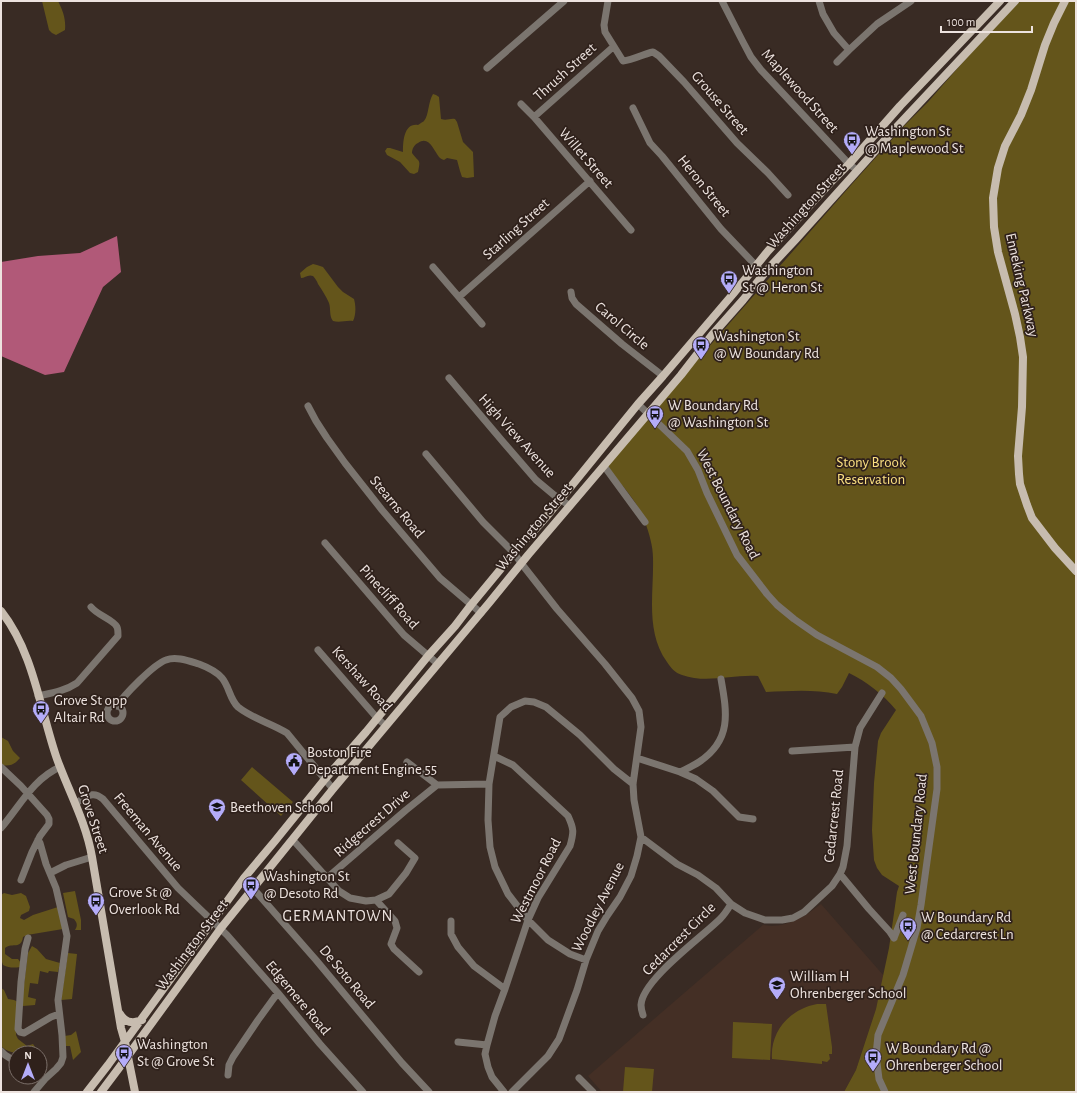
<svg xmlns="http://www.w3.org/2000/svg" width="1077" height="1093" font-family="'Alegreya Sans',sans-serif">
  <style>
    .built { fill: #442f25 }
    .green { fill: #64551b }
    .water { fill: #b15978 }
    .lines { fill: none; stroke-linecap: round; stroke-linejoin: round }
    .minor { stroke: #7b756f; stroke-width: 7 }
    .major { stroke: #c7bcaf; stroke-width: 8 }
    .labels { text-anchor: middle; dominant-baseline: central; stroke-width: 3.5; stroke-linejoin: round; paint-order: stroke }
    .street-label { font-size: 15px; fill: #ede3df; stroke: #2f211b }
    .poi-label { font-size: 15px; fill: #ede3df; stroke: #2f211b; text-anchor: start }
    .park-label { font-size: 15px; fill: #fbe081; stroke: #2f211b }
    .neighbourhood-label { font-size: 16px; letter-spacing: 1px; fill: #ede3df; stroke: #2f211b }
  </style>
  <rect width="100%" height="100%" fill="#392b24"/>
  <path class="built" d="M 821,904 L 884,976 L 876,1009 L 856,1070 L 844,1092 L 602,1092 L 588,1076 L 763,925 L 772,926 L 782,925 L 791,922 L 806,915 Z"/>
  <path class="green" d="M 42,1 L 58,1 C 63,11 66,19 65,30 L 56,35 L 52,33 L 49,30 Z
    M 1020,1 L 1076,1 L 1076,1092 L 844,1092 L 856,1070 L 876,1009 L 889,948 L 897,892 L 899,886 L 882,875 L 877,868 L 874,860 L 872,830 L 874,783 L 878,741 L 881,733 L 896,710 C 883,694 867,682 849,673 L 842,687 L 837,694 C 814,689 789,691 766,692 L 758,676 C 733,674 707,684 682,675 C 675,673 671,668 667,662 C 645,631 654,593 653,558 C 653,546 649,533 645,522 C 637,500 620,482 604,466 L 852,184 L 904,126 L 928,102 L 970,54 Z
    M 433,94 L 436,95 L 439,97 L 441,119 C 447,121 450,118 455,119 L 457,122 L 463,142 L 473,152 L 474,177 L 467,178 L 462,177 L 460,171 L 457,160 L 447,158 L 444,160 C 442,159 441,159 439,157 C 434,151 429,135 418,143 C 414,145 412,149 412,153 C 419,163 421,158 418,172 L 414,174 L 410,173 L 400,162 L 387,155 L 385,151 L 387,148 L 390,148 L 403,152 C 403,141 404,123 418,125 C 418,125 424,121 424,121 C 429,115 428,102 433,94 Z
    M 313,264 L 317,265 L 323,267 L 338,287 L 343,292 L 354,299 C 356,306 356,315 353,321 C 346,320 340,323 333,321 C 329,316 331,309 329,303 C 326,296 322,290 318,284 C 317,281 315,278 313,276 C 308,274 305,278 301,278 L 300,273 L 307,267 Z
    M 1,737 L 8,741 L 13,751 L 20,758 C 15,764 10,767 1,765 Z
    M 252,767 L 293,802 L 281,816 L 241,780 Z
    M 75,891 L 81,920 L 81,930 L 75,930 C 78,925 77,923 74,919 L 68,917 L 63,893 Z
    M 4,893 L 12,895 L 21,893 L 26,896 L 30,907 L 29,911 L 21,915 L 20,918 L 24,920 L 33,915 L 58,907 L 63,929 L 27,935 L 23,937 C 21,950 13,942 5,948 L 5,954 L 12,959 L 18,959 L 21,963 L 20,967 C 14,968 9,968 3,965 L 1,959 L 1,895 Z
    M 32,946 L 37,949 L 46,959 L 60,963 L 58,972 L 49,971 L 48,973 L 40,971 L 38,984 L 30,983 L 28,997 L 36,999 L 35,1005 L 23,1006 L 23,992 L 28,953 Z
    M 68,953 L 77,954 L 72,999 L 61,1000 Z
    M 1,988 L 4,990 L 8,999 L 14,1000 L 18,1002 L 16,1035 L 18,1039 L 27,1046 L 33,1044 L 39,1053 C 27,1053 10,1056 1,1046 Z
    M 817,1004 L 826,1004 L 832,1047 L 832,1054 L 829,1054 L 830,1059 L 827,1062 L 822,1061 L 822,1064 L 772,1059 C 770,1031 790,1009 817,1004 Z
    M 733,1022 L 772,1024 L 770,1060 L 732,1058 Z
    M 76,1031 L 81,1052 L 73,1060 L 70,1046 L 65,1046 L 64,1036 L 71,1035 Z
    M 625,1067 L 654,1069 L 652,1092 L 623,1092 Z"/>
  <path class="water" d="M 117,236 L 121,272 L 103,287 L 64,372 L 45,375 L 1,356 L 1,262 L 38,256 L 80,253 Z"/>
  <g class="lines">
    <path class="minor" d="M 608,1 L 604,25 L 605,32 L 623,61 C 634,60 643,54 653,52 L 659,56 L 684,82 L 737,143 L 768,173 L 788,195
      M 722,1 L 743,42 L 751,57 L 761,70 L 849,164 L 857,170
      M 819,1 L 823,14 L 834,33 L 849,50
      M 837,62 L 849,50 L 877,24 L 911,1
      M 487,68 L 564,1
      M 521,104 L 534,117 L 631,230
      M 633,108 L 650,143 L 662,156 L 721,229 L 764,274
      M 534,117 L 613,47
      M 433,267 L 482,324
      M 571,292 L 572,298 L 576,304 L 622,344 L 663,376
      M 459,297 L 590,181
      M 449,378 L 504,443 L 536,480 L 554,495 L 570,506
      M 638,404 L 687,451 L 698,470 L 707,493 L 737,555 L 767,594 L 777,605 L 794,619 L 817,635 L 877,667 L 891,678 L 901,689 L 921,716 L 932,743 L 937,767 L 937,789 L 921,905 L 917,928 L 903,975 L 878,1035 L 876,1055 L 879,1079 L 885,1092
      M 308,406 L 316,421 L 327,438 L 345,463 L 382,510 L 440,578 L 481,613
      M 426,454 L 483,522 L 514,553 L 521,563 L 557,609 L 605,664 L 632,698 L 639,711 L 641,727 L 633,784 L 634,800 L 641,837 L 637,856 L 631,876 L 620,897 L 607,916 L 598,931 L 586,960 L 577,990 L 559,1039 L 548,1056 L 512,1092
      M 604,466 L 645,522
      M 325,543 L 404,635 L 438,664
      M 318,650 L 377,718 L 386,726
      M 38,696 C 52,693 65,691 77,683 L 118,636 C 118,633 118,629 117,627 C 114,620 97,615 91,607
      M107 713a8 8 0 1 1 16 0a8 8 0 1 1-16 0Z
      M 117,706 C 124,695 154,664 166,660 C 176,656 189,661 199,664 C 207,667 216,671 222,678 C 229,686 230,700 238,707 C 253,719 271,723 287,733 L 333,789
      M 792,751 L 855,747
      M 494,756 L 513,765 L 568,816 C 574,829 574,832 570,846 L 538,898 L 528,920 L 505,989 L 495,1016 L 487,1045 L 485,1054 L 488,1067 L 492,1077 L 504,1092
      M 637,758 L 680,772 C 686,769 693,766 699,762 C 732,740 727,713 721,679
      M 407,762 L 437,785 L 489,784
      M 1,767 L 21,786 L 47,815 L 49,819 L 49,824 L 40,836 L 32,852 L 21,880
      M 680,772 L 696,779 L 713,791 L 739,817 L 753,819
      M 75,803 C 86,799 91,789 103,799 L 178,888 L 227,935 L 278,993 L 320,1044 L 363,1092
      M 1,828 C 20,806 33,779 60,767
      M 641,837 L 677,864 L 698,875 L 716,888 L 731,904 L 745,913 L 765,920 L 782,920 L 793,918 L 804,912 L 832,886 L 840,874 L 843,867 L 847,846 L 855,747 L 860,728 L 882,693
      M 293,840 L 339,891 L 350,898 L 366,901 L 376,900 L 389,894 L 406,873 L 415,858 L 398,843
      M 50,873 L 66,865 L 92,857
      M 840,874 L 869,909 L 890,932 L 894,938
      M 244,878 L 316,960 L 402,1063 L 429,1092
      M 327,878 L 406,810 L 437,785
      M 376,900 L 395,921 L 397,928 L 391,944 L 394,949 L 419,972
      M 451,921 L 451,934 L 458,947 L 474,966 L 505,989
      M 28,938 L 25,949 L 21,982 L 18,1029 L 20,1032 L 24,1033 L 51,1017 L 59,1014
      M 894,938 L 903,915
      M 586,960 L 570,954 L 548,940 L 528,920 L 508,894 L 495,867 L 490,847 L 488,820 L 489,784 L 500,717 L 511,707 L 525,701 L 534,702 L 546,707 L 580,735 L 614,769 L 633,784
      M 643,1015 C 642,1012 641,1008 641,1005 C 642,980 702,937 720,919 C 724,915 728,909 731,904
      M 458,1042 L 487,1045
      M 1,1051 L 5,1055 L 16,1062
      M 228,1075 L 229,1065 L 233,1057 L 258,1020 L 274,998 L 278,993
      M 579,1078 L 593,1092
      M 34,1092 L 45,1079 L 56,1069 L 61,1063 L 63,1057 L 62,1035 L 58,1000 L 67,936 L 65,927 L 56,888 L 46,864 L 40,843 L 38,840"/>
    <path class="major" d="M 1065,1 L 1054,23 L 1045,45 L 1031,90 L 1021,115 L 1005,146 L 998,168 L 993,198 L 994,227 L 998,252 L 1015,314 L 1020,337 L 1023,357 L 1022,407 L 1018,456 L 1019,474 L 1020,484 L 1027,505 L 1032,518 L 1055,548 L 1076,571
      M 1,611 C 34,653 40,710 57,759 C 69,792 86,822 92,857 L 121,1028 L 125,1042 L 135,1092
      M 120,1014 C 125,1023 133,1024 142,1020
      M 87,1092 L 108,1065 L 244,878 L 275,841 L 325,779 L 366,732 L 428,656 L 455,626 L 471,605 L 514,553 L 547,516 L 638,404 L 663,376 L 733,294 L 768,251 L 830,183 L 849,164 L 900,106 L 1000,1
      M 101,1092 L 119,1068 L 221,928 L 333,789 L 489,603 L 528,555 L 681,375 L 712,335 L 743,300 L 768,269 L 796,239 L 893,131 L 1015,1"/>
  </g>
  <defs>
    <g id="bus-pin" transform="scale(0.9)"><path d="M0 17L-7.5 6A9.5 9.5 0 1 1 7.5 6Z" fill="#b4acf9" stroke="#2f211b"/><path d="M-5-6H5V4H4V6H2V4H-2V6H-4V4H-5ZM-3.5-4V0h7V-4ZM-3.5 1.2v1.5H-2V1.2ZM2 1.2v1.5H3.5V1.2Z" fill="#111"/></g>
    <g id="civic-pin" transform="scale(0.9)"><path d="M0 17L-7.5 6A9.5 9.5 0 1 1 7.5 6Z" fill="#b4acf9" stroke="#2f211b"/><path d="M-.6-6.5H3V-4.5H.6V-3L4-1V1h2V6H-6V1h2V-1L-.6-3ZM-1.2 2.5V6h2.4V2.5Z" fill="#111"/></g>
    <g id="school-pin" transform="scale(0.9)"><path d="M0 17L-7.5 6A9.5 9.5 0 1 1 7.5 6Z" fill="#b4acf9" stroke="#2f211b"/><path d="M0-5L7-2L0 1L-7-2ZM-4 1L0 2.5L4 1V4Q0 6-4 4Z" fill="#111"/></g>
  </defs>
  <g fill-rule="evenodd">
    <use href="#bus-pin" x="852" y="140"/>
    <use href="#bus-pin" x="729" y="279"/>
    <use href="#bus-pin" x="701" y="345"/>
    <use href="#bus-pin" x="655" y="414"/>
    <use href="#bus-pin" x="41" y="709"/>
    <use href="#civic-pin" x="294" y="761"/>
    <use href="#school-pin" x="217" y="807"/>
    <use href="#bus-pin" x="251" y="885"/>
    <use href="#bus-pin" x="96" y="901"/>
    <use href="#bus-pin" x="908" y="926"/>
    <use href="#school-pin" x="777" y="985"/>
    <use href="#bus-pin" x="124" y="1053"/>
    <use href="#bus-pin" x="873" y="1057"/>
  </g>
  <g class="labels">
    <g class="street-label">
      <text transform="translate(565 72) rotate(-42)">Thrush Street</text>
      <text transform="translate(800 91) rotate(48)">Maplewood Street</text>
      <text transform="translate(720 103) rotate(49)">Grouse Street</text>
      <text transform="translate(586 158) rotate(49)">Willet Street</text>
      <text transform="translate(704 186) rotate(51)">Heron Street</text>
      <text transform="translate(806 206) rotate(-48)">Washington Street</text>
      <text transform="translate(516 229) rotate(-42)">Starling Street</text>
      <text transform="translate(1022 285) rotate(77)">Enneking Parkway</text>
      <text transform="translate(622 326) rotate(40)">Carol Circle</text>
      <text transform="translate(517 436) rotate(48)">High View Avenue</text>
      <text transform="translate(728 504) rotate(63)">West Boundary Road</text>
      <text transform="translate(397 507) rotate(50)">Stearns Road</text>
      <text transform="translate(534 527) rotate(-50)">Washington Street</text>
      <text transform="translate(389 597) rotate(48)">Pinecliff Road</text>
      <text transform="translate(362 679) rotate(48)">Kershaw Road</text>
      <text transform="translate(834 816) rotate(-84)">Cedarcrest Road</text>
      <text transform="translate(93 819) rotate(72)">Grove Street</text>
      <text transform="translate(372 823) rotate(-41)">Ridgecrest Drive</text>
      <text transform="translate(148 832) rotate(50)">Freeman Avenue</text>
      <text transform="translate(916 834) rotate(-84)">West Boundary Road</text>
      <text transform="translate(536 881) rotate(-63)">Westmoor Road</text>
      <text transform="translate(598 907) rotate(-63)">Woodley Avenue</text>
      <text transform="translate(679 939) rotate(-45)">Cedarcrest Circle</text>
      <text transform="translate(192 945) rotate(-53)">Washington Street</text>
      <text transform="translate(347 977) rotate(50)">De Soto Road</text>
      <text transform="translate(298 998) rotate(50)">Edgemere Road</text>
    </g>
    <g class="poi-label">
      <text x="865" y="131">Washington St<tspan x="865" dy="17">@ Maplewood St</tspan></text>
      <text x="742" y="270">Washington<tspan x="742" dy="17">St @ Heron St</tspan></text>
      <text x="714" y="336">Washington St<tspan x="714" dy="17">@ W Boundary Rd</tspan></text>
      <text x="668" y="405">W Boundary Rd<tspan x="668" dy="17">@ Washington St</tspan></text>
      <text x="54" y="700">Grove St opp<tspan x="54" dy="17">Altair Rd</tspan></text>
      <text x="307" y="752">Boston Fire<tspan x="307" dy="17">Department Engine 55</tspan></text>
      <text x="230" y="807">Beethoven School</text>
      <text x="264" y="876">Washington St<tspan x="264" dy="17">@ Desoto Rd</tspan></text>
      <text x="109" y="892">Grove St @<tspan x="109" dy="17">Overlook Rd</tspan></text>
      <text x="921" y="917">W Boundary Rd<tspan x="921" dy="17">@ Cedarcrest Ln</tspan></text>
      <text x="790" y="976">William H<tspan x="790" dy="17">Ohrenberger School</tspan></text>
      <text x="137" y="1044">Washington<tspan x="137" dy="17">St @ Grove St</tspan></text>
      <text x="886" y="1048">W Boundary Rd @<tspan x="886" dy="17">Ohrenberger School</tspan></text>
    </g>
    <g class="park-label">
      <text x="871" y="462">Stony Brook<tspan x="871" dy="17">Reservation</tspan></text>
    </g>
    <g class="neighbourhood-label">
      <text x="338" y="916">GERMANTOWN</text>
    </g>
  </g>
  <rect width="1077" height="1093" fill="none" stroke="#ede3df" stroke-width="4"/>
  <g transform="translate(28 1065)"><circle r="19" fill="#2f211b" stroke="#7b6f69"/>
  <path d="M0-3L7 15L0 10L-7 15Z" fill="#b4acf9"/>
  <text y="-6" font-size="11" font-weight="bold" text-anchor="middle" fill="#ede3df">N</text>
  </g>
  <path d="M941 26v6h91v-6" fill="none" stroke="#ede3df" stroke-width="2"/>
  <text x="947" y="26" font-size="12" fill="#ede3df" stroke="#2f211b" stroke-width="3" paint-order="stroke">100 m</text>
</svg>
